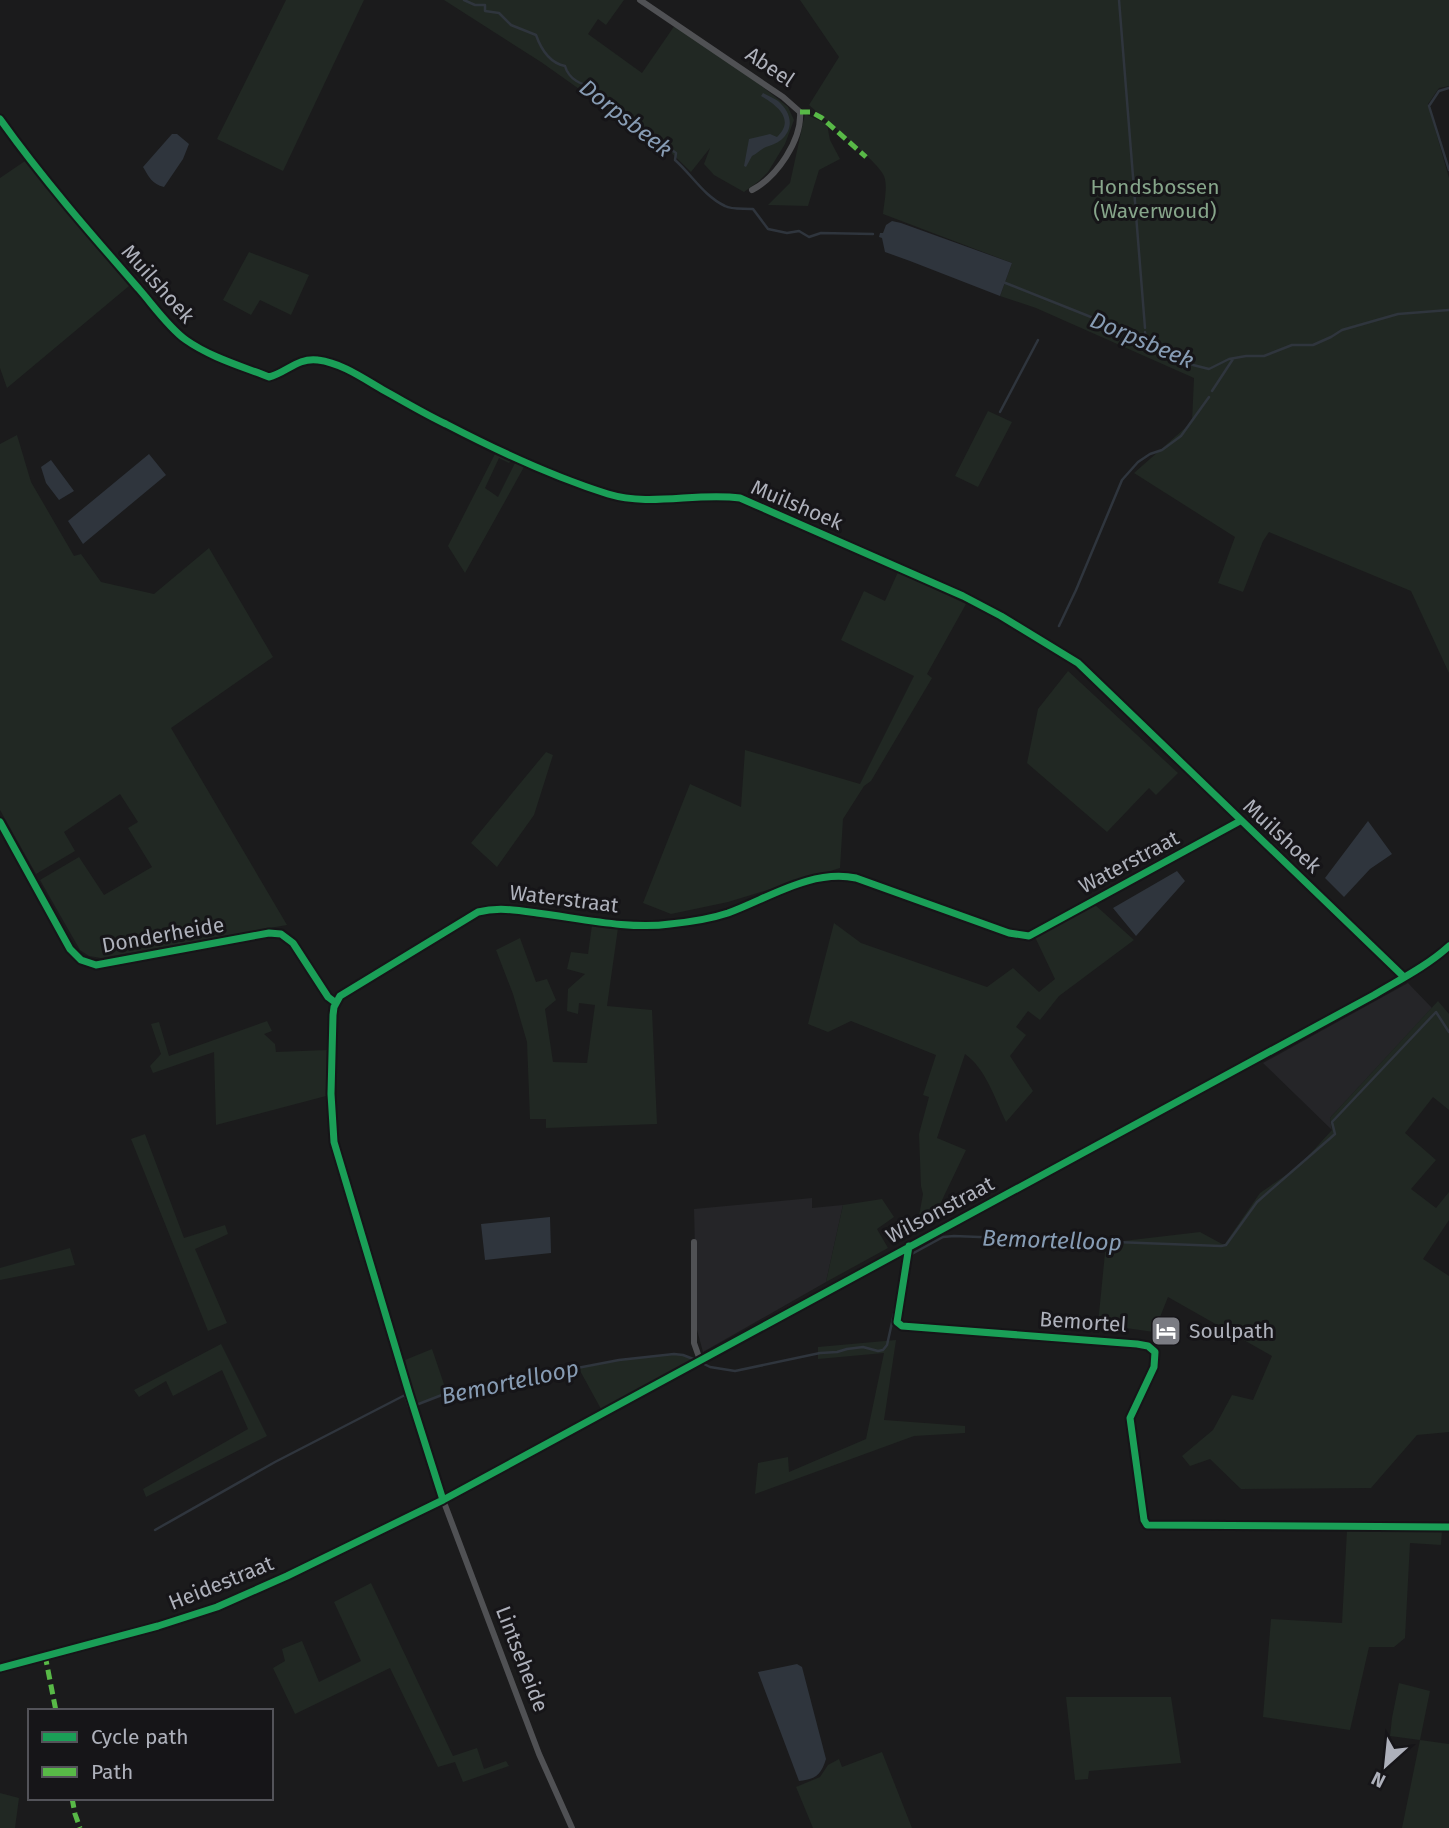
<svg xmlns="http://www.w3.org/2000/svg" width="1449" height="1828" font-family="'Fira Sans',sans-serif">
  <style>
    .built { fill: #252528 }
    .green { fill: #212823 }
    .water { fill: #2f353d }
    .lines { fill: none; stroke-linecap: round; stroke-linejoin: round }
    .stream { stroke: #2f353d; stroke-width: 2.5 }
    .minor { stroke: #505154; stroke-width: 6 }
    .tertiary { stroke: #505154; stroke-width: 8 }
    .quiet { stroke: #58b947; stroke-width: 5; stroke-dasharray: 10 5; stroke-linecap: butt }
    .cycleway-casing { stroke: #161518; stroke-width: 11 }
    .cycleway { stroke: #1a9f57; stroke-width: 7 }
    .labels { text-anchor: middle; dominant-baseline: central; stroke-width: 6; stroke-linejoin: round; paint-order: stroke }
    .street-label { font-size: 21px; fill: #aeb1bb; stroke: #161518 }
    .park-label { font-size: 21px; fill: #86a58a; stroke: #161518 }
    .poi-label { font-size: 21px; fill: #aeb1bb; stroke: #161518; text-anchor: start }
    .water-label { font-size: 23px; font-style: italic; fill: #879cb4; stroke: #161518 }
  </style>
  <rect width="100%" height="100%" fill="#1b1b1c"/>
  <path class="built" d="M 1408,983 L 1432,1008 L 1330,1118 L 1332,1130 L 1263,1063 Z
    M 812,1198 L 812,1208 L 843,1205 L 826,1282 L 703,1352 L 697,1330 L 694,1209 Z"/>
  <path class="green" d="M 286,0 L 364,0 L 283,171 L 217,139 Z
    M 444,0 L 624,0 L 606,25 L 598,19 L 588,34 L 642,73 L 675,25 L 759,84 L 788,107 L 794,120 L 785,144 L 768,172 L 759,181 L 744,192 L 714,175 L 704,164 L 710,148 L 691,172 L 655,137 L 613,113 L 541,62 Z
    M 800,0 L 1449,0 L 1449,86 L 1439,88 L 1428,104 L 1449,178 L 1449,673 L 1411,591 L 1269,532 L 1263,541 L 1243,592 L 1218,583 L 1235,537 L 1134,473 L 1192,422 L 1194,378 L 1036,308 L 1000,296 L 1012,263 L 883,214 C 884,203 888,186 884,176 C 879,162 823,118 809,105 L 839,57 Z
    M 805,114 L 827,124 L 830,140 L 840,159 L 819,170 L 808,206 L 768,205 L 790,183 Z
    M 25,161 L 129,286 L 7,388 L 0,368 L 0,178 Z
    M 249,252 L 309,275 L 291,315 L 260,300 L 251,315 L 223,300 Z
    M 988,411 L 1012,422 L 978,487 L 955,476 Z
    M 17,435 L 31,482 L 74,556 L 81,554 L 101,582 L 154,594 L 209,548 L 273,657 L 171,728 L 287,925 L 101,958 L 89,956 L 80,950 L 40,880 L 79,857 L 104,895 L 152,867 L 128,828 L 138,822 L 120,794 L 64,832 L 75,851 L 36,874 L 0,810 L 0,444 Z
    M 496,452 L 511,460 L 509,463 L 499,458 L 485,488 L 498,497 L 515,463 L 524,467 L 465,573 L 448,546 Z
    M 898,572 L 966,604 L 927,674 L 932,678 L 871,781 L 864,786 L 843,819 L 840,868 L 728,902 L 671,914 L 643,903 L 690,784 L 741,807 L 745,750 L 860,784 L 914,676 L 841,640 L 864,591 L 885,601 Z
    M 1068,671 L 1178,773 L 1156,795 L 1149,788 L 1107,832 L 1027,763 L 1038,709 Z
    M 546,752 L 553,755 L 534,815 L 497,867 L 471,843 Z
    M 1094,904 L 1134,940 L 1059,996 L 1040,1020 L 1028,1011 L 1016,1027 L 1026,1035 L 1010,1056 L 1033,1091 L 1006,1122 C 995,1099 986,1069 965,1054 L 937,1138 L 966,1150 L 932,1221 L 919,1216 L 923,1194 L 921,1186 L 919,1134 L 929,1097 L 923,1095 L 936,1055 L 851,1021 L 828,1032 L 808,1024 L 834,923 L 861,943 L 987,987 L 1013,968 L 1039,992 L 1055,979 L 1035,937 Z
    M 592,925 L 618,928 L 607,1006 L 652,1010 L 657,1124 L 546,1128 L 546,1119 L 530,1119 L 527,1042 L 513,994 L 496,950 L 520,938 L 536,982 L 547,979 L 556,1000 L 545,1009 L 553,1062 L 587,1063 L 595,1005 L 579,1003 L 578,1014 L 567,1011 L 568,989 L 585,974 L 567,969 L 571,952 L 588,954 Z
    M 1438,1001 L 1449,1014 L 1449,1110 L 1433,1097 L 1405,1133 L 1436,1160 L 1411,1189 L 1436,1208 L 1449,1192 L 1449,1220 L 1423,1259 L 1449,1276 L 1449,1432 L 1417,1435 L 1371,1488 L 1241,1489 L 1210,1459 L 1190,1466 L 1182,1456 L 1213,1430 L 1232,1395 L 1253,1400 L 1272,1356 L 1168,1297 L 1154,1332 L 1098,1324 L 1106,1243 L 1200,1232 L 1224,1245 L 1260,1193 L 1299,1166 L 1332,1130 L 1330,1118 Z
    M 267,1021 L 272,1031 L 264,1034 L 275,1044 L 276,1052 L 327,1050 L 326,1096 L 216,1125 L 214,1052 L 153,1073 L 150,1066 L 161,1054 L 151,1024 L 159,1022 L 169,1056 Z
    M 145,1134 L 184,1238 L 225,1225 L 228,1234 L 195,1249 L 227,1323 L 208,1331 L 131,1139 Z
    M 882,1199 L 894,1217 L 877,1229 L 888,1248 L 826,1282 L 843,1205 Z
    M 70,1248 L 75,1265 L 0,1280 L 0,1268 Z
    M 896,1340 L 884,1420 L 965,1426 L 965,1433 L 914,1436 L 755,1494 L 758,1463 L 788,1457 L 789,1472 L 866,1439 L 884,1353 L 818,1359 L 818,1347 Z
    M 221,1344 L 267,1436 L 146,1497 L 143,1489 L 248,1429 L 222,1370 L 173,1396 L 166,1381 L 139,1397 L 134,1390 Z
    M 432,1349 L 447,1393 L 416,1405 L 405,1360 Z
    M 674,1354 L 683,1355 L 694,1359 L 601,1409 L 578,1367 L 619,1360 Z
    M 1347,1530 L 1442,1530 L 1441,1545 L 1410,1543 L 1405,1638 L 1394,1647 L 1369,1647 L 1350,1730 L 1263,1717 L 1271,1619 L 1342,1623 Z
    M 371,1583 L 453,1756 L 477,1748 L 484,1769 L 506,1761 L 509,1766 L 463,1782 L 455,1762 L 438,1767 L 390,1668 L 295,1714 L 273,1668 L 285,1661 L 282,1649 L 302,1641 L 319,1682 L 361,1661 L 334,1602 Z
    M 1399,1683 L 1430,1691 L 1420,1740 L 1449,1744 L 1449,1828 L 1402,1828 L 1420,1740 L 1390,1736 L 1392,1718 Z
    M 1066,1697 L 1171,1697 L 1181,1763 L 1089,1771 L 1088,1779 L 1075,1780 Z
    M 882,1752 L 912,1828 L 813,1828 L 796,1787 L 820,1777 L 828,1765 L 839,1759 L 842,1767 Z
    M 0,1793 L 19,1798 L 15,1828 L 0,1828 Z"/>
  <path class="water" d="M 763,93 C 768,96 774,98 778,101 C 791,112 795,128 781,140 C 776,144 771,145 766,147 C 761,149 758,153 752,156 L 746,167 L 744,166 L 749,139 L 770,134 L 777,137 C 796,119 776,105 761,96 Z
    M 172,134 L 177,134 L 189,144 L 183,159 L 164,187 C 152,184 149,177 143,167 Z
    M 892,221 L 901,223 L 1012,263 L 1000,296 L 910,261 L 885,252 L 882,238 L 879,237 L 880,233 L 883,233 L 886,225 Z
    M 149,454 L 166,475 L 83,544 L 68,521 Z
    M 51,460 L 74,491 L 59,500 L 46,483 L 41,467 Z
    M 1368,821 L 1392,854 L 1370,869 L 1344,897 L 1325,878 Z
    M 1177,871 L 1185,881 L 1136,936 L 1113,908 Z
    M 550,1217 L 551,1253 L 485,1260 L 481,1224 Z
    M 797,1664 L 802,1667 L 826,1759 C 821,1775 816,1779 799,1781 L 758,1672 Z"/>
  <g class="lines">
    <path class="stream" d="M 464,0 L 475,5 L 485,5 L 485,11 L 499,13 L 511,25 L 536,35 C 541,49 550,63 565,66 C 569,80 581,84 594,88 L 593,97 L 613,105 L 625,116 L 676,153 L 675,160 C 692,175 704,196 725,206 C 732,210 744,208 753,209 L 768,229 L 787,233 L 799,231 L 809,237 L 821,233 L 873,234
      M 1119,0 L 1145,328
      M 1449,88 L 1439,91 L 1429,106 L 1449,170
      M 1003,282 L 1101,321 L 1138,341 L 1154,346 L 1193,365 L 1209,369 L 1229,359 L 1246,356 L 1264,356 L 1292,345 L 1313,345 L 1331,337 L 1342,330 L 1398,314 L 1449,310
      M 1145,332 L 1146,344
      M 1212,391 L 1233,359
      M 1000,412 L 1038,340
      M 1059,626 L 1076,590 L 1122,480 L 1138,462 L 1150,454 L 1162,450 L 1181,436 L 1209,397
      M 910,1255 L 943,1237 L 954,1236 L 1221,1246 L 1226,1245 L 1257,1202 L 1335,1134 L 1332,1122 L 1436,1012 L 1449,1032
      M 702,1363 L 710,1367 L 735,1371 L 820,1353 L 837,1352 L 847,1349 L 863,1347 L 878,1351 L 883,1350 L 887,1345 L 897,1300
      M 416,1405 L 447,1393 L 619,1360 L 674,1354 L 683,1355 L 696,1360
      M 155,1530 L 275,1462 L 405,1395 L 409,1407"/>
    <path class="minor" d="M 640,0 L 783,97 L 800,112 C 802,140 777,177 752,190
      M 0,119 C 42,178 91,234 139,289 C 153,305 169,328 186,340 C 210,357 241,366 269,377 C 286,373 298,357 318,360 C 342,363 364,379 385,391 C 405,402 425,414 446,424 C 496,450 554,477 608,494 C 651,507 696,492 740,498 L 963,596 L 1001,616 L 1078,663 L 1404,977
      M 0,822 L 70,949 L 81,960 L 96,965 L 269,933 L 281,934 L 293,943 L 328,997 L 336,1003
      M 694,1242 L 694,1343 L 700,1360
      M 909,1246 L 897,1322 L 902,1326 L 1137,1344 L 1148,1346 L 1155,1352 L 1154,1367 L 1130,1418 L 1144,1520 L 1147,1525 L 1449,1527
      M 572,1828 L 539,1754 L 445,1505 L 337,1155 C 326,1110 332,1061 333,1015 L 334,1007 L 340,996 L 478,912 C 498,907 516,910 537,913 C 578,918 630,930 670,924 C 690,922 710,919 728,913 C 769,898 811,869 856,878 L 1009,933 L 1029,936 L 1240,821"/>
    <path class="tertiary" d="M 0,1668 L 158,1626 L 217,1607 L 287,1576 L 443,1500 L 1374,995 C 1399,980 1427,966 1449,946"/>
    <path class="quiet" d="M 800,112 L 811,112 L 822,118 L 866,157
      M 45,1655 L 56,1711
      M 72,1798 L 75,1814 L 80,1828"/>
    <g class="cycleway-casing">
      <path id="cycleway" d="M 0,119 C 42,178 91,234 139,289 C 153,305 169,328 186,340 C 210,357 241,366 269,377 C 286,373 298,357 318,360 C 342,363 364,379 385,391 C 405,402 425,414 446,424 C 496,450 554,477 608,494 C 651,507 696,492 740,498 L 963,596 L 1001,616 L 1078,663 L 1404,977
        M 0,822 L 70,949 L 81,960 L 96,965 L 269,933 L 281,934 L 293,943 L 328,997 L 336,1003
        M 909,1246 L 897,1322 L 902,1326 L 1137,1344 L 1148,1346 L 1155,1352 L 1154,1367 L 1130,1418 L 1144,1520 L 1147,1525 L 1449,1527
        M 443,1500 L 409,1393 L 334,1142 L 331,1094 L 333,1015 L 334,1007 L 340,996 L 478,912 C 498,907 516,910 537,913 C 578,918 630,930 670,924 C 690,922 710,919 728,913 C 769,898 811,869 856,878 L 1009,933 L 1029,936 L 1240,821
        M 0,1668 L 158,1626 L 217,1607 L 287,1576 L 443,1500 L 1374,995 C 1399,980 1427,966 1449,946"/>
    </g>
    <use href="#cycleway" class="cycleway"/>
  </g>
  <defs>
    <g id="hotel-square" transform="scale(1.575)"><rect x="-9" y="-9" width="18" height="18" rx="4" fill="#7b7c83" stroke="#161518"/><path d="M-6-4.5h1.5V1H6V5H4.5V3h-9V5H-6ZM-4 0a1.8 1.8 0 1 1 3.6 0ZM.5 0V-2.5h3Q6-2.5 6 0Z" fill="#fff"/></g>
  </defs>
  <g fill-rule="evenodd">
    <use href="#hotel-square" x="1166" y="1331"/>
  </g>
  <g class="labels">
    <g class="street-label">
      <text transform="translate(770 67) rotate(34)">Abeel</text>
      <text transform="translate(158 284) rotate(48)">Muilshoek</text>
      <text transform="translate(797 505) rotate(23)">Muilshoek</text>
      <text transform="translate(1282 836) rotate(43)">Muilshoek</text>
      <text transform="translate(1129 862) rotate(-28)">Waterstraat</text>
      <text transform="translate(564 899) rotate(7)">Waterstraat</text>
      <text transform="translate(163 935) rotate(-10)">Donderheide</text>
      <text transform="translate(940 1210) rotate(-28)">Wilsonstraat</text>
      <text transform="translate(1083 1322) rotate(4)">Bemortel</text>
      <text transform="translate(221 1583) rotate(-22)">Heidestraat</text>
      <text transform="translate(522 1659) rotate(69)">Lintseheide</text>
    </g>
    <g class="park-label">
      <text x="1155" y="187">Hondsbossen<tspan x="1155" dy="24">(Waverwoud)</tspan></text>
    </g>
    <g class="poi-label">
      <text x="1189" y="1331">Soulpath</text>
    </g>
    <g class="water-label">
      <text transform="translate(626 118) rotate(38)">Dorpsbeek</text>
      <text transform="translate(1142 340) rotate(23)">Dorpsbeek</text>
      <text transform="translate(1052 1240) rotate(2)">Bemortelloop</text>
      <text transform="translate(510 1382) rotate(-12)">Bemortelloop</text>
    </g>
  </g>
  <rect x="28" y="1709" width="245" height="91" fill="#161518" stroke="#535359" stroke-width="2"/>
  <rect x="42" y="1732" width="35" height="10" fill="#1a9f57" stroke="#535359" stroke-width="2"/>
  <text x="91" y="1744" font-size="21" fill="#aeb1bb">Cycle path</text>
  <rect x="42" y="1767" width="35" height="10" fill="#58b947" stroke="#535359" stroke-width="2"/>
  <text x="91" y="1779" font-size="21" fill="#aeb1bb">Path</text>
  <g transform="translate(1386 1765) rotate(207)" stroke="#161518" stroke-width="5" paint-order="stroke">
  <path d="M0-5L12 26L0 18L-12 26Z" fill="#aeb1bb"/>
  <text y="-10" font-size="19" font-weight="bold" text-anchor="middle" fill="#aeb1bb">N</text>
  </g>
</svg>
